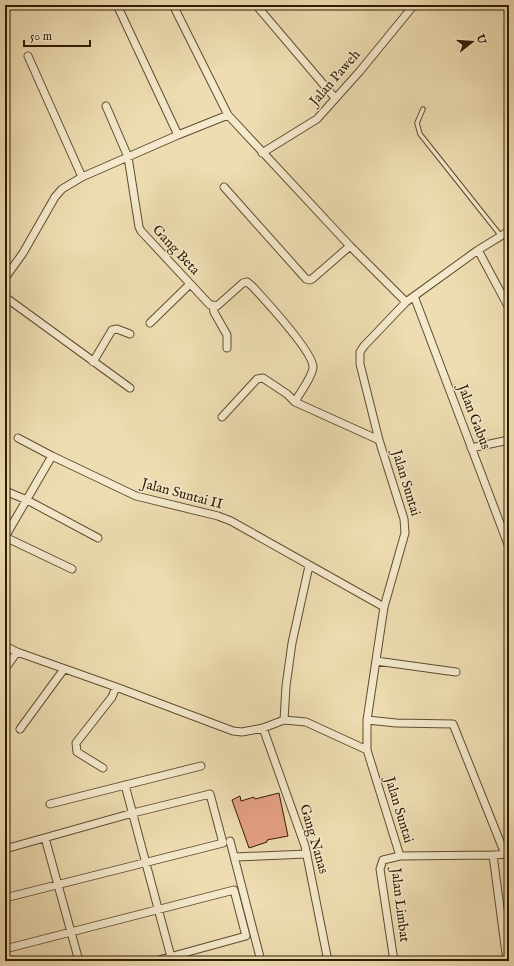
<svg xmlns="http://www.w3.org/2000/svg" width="514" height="966" font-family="'IM FELL English',serif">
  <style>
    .building { fill: #e6a084; stroke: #2f1c01 }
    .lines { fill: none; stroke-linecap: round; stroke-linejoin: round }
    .lane-casing { stroke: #5f4c2d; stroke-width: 5.5 }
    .street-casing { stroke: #5f4c2d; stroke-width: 9 }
    .lane { stroke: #f4e9cd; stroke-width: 3.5 }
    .street { stroke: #f4e9cd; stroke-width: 7 }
    .labels { text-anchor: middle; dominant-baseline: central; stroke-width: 3; stroke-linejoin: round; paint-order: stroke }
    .street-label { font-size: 14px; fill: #2f1c01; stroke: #f4e9cd }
  </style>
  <rect width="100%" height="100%" fill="#eeddb2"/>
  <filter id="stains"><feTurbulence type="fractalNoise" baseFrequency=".005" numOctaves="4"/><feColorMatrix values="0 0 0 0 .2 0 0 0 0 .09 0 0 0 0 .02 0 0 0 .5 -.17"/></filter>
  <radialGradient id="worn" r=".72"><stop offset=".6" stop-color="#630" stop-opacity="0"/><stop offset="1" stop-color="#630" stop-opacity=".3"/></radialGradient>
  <path class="building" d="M 279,793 L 288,836 L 267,840 L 267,842 L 249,848 L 232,800 L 240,796 L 241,801 L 254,797 L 255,799 Z"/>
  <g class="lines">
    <g class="lane-casing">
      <path id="lane" d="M 423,109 L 417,123 L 420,134 L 501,236"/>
    </g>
    <g class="street-casing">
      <path id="street" d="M 117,5 L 178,135
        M 173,5 L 228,115 L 350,246 L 406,302
        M 256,5 L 335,98
        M 28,56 L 82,177
        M 106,106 L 128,157 L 139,227 L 141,231 L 210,305 L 213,305
        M 262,153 L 317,119 L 360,71 L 414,5
        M 224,187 L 306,279 L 310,280 L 312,279 L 350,246
        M 478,250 L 509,308
        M 5,278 L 23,253 L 55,197 L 62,189 L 82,177 L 178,135 L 228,115
        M 414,296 L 509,547
        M 5,297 L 130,388
        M 213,305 L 217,306 L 243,283 L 247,282 L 252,286 C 264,299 313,352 313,367 C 313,376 299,394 295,402
        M 213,305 L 214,312 L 227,335 L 227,348
        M 150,323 L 190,284
        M 93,362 L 112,330 L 117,329 L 130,334
        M 222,417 L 257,379 L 263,378 L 287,394 L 295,402 L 379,440
        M 18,438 L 52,456
        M 471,448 L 509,440
        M 5,491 L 27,500 L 98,538
        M 5,537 L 52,456 L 136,496 L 218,516 L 231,521 L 384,607
        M 5,537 L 72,569
        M 5,646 L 17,652 L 116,687 L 233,731 L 242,732 L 263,728 L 284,720 L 306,722 L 367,750
        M 376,661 L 456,672
        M 5,669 L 17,652
        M 284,720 L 286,686 L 292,643 L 309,566
        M 367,720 L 396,723 L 453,724 L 505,854
        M 263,728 L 305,846 L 328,961
        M 20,729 L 64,669
        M 103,768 L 77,752 L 76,743 L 112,697 L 116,687
        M 125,785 L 171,957
        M 50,804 L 201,766
        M 45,838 L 79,961
        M 230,841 L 261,961
        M 5,849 L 133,813 L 210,794 L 223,843 L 5,898
        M 493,855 L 507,961
        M 400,856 L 367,750 L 367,720 L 384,607 L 405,533 L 404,519 L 379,440 L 360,364 L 360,352 L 364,346 L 406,302 L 478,250 L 509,231
        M 235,857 L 307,854
        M 5,949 L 234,890 L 246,936 L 155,961
        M 394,961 L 380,869 L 383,860 L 400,856 L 493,855 L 509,854"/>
    </g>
    <use href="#lane" class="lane"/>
    <use href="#street" class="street"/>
  </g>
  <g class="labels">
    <g class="street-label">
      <text transform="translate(335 78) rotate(-49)">Jalan Paweh</text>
      <text transform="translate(176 250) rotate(47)">Gang Beta</text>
      <text transform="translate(474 417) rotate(69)">Jalan Gabus</text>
      <text transform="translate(406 483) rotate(73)">Jalan Suntai</text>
      <text transform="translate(182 494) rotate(15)">Jalan Suntai II</text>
      <text transform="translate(399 810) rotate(73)">Jalan Suntai</text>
      <text transform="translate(314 839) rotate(74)">Gang Nanas</text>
      <text transform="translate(400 905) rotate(83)">Jalan Limbat</text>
    </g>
  </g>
  <rect width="514" height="966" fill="none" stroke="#eeddb2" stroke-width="20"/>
  <rect x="6" y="6" width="502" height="954" fill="none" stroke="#2f1c01" stroke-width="2"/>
  <rect x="10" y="10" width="494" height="946" fill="none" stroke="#2f1c01"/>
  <g transform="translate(472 42) rotate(73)" stroke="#f4e9cd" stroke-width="3" paint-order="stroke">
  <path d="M0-3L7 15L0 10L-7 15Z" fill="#2f1c01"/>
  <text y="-6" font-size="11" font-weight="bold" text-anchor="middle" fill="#2f1c01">U</text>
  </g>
  <path d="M24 40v6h66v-6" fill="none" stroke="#2f1c01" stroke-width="2"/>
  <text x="30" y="40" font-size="12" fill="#2f1c01" stroke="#f4e9cd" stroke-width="3" paint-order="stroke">50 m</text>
  <rect width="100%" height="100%" filter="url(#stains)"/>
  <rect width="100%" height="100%" fill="url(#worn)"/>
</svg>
